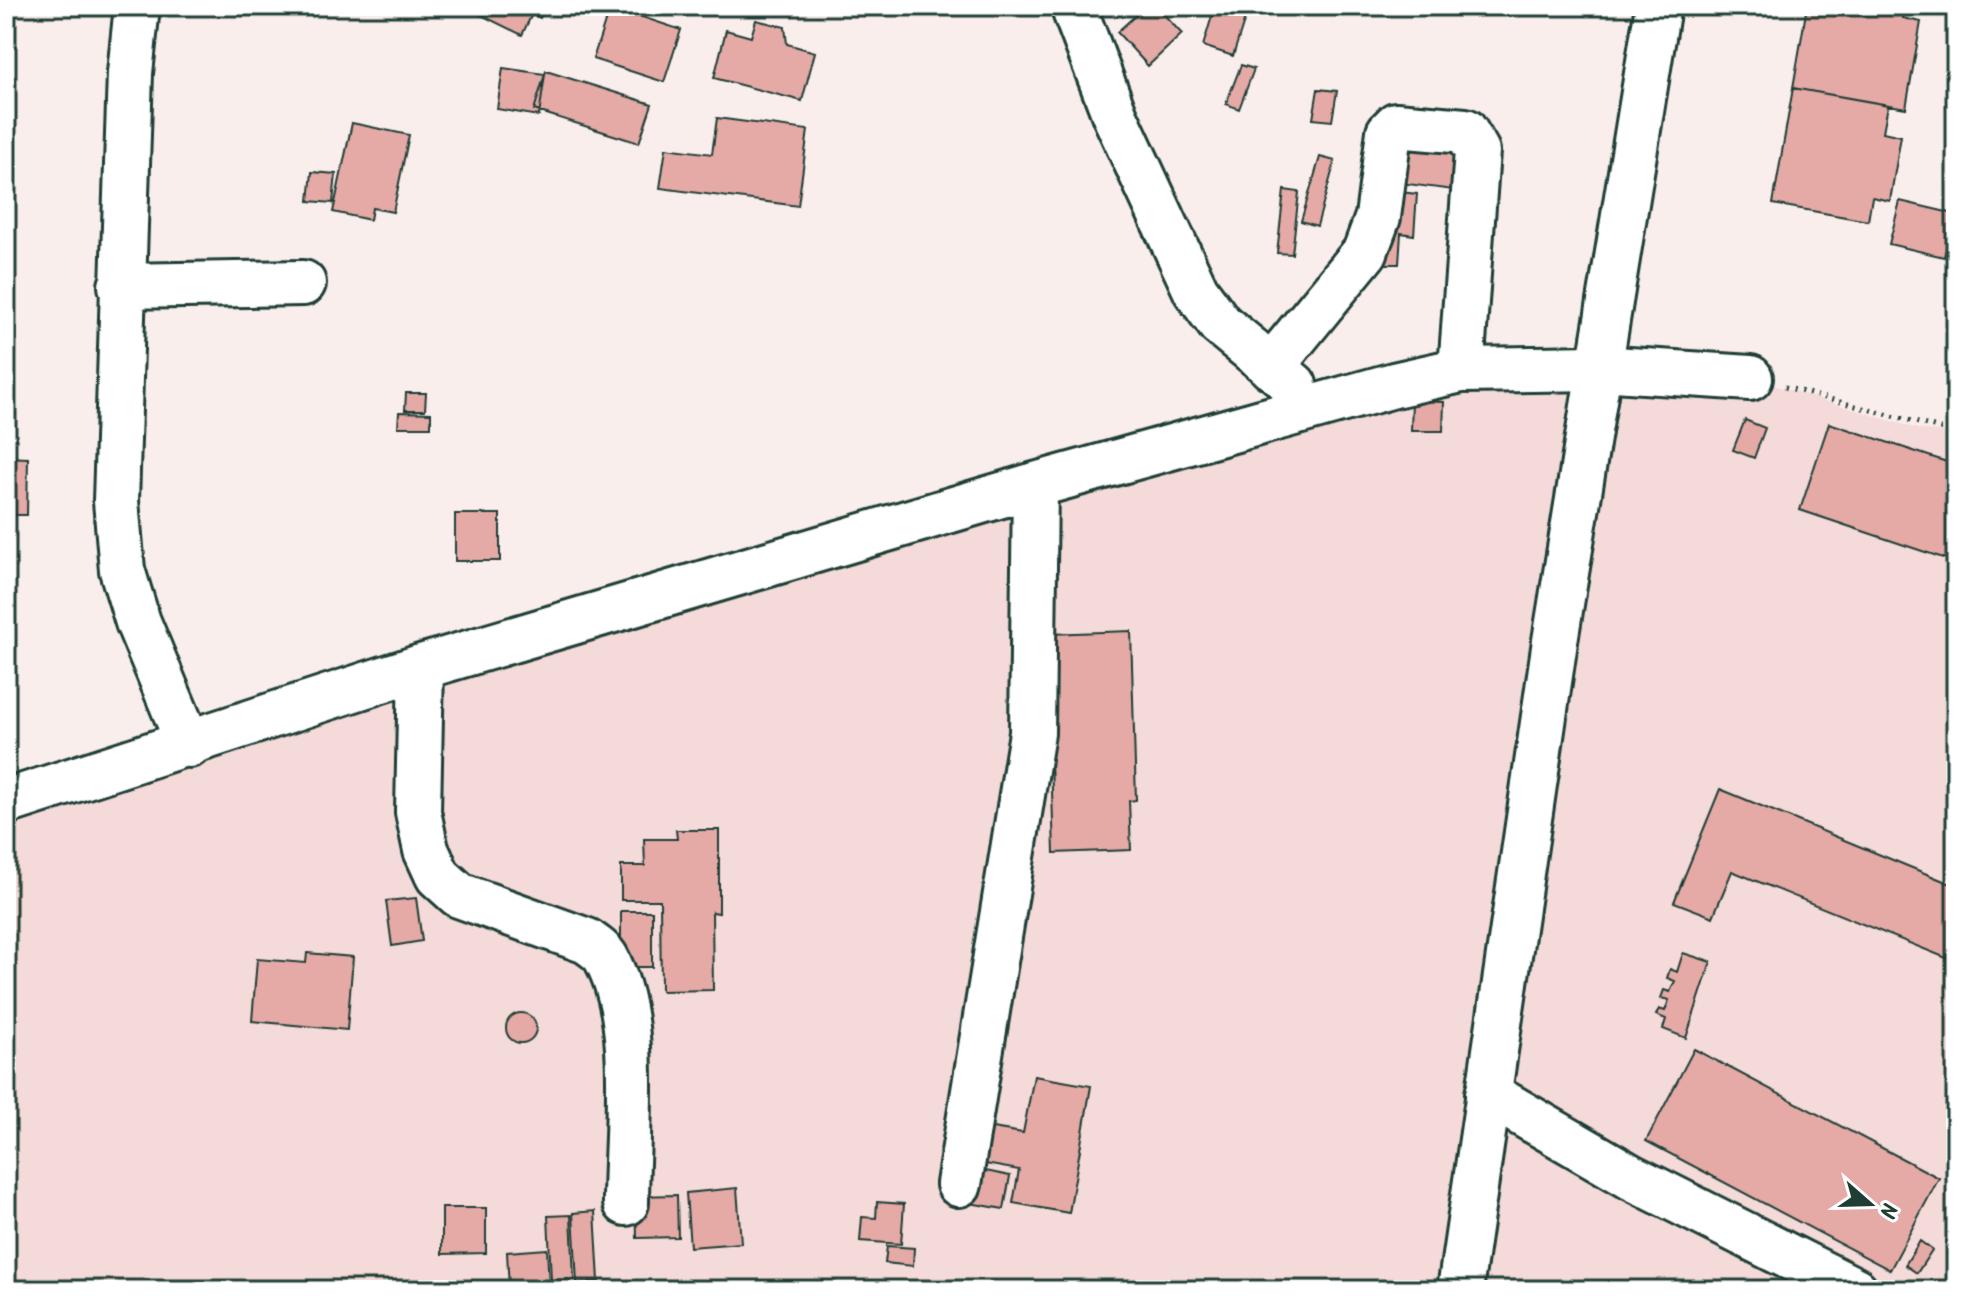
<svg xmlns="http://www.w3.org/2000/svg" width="1962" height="1296" font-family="Kalam,sans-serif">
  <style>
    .built { fill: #f4dad8 }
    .building { fill: #e5aaa6; stroke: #1f3d34; stroke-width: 2 }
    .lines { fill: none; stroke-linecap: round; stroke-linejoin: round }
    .minor-casing { stroke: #1f3d34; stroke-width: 50 }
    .highway-casing { stroke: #1f3d34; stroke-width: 50 }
    .path { stroke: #1f3d34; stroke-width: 5; stroke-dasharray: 2 6; stroke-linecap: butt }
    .minor { stroke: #fff; stroke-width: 44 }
    .highway { stroke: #fff; stroke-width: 44 }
  </style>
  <rect width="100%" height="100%" fill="#faeeed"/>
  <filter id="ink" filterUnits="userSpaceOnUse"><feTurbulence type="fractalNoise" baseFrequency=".0125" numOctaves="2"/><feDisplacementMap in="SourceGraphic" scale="16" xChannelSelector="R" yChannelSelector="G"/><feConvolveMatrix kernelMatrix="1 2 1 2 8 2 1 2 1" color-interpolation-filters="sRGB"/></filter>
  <g filter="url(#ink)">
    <path class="built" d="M 1521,371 L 1745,403 L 1750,378 L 1918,429 L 1956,434 L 1956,1290 L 6,1290 L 6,807 Z"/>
    <path class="building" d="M 470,6 L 546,6 L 540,18 L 532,14 L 522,35 L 469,9 Z
      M 610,6 L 636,6 L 633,14 L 681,30 L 664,82 L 593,59 Z
      M 1146,6 L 1156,6 L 1182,34 L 1148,66 L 1117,32 Z
      M 1215,6 L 1249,6 L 1233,56 L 1203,46 Z
      M 1807,6 L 1905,6 L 1903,18 L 1921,22 L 1906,108 L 1793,88 Z
      M 756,20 L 785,27 L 787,44 L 815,52 L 802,101 L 714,78 L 726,30 L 751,37 Z
      M 1241,65 L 1254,69 L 1239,109 L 1226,104 Z
      M 503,68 L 545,74 L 539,116 L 497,109 Z
      M 546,71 L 652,104 L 639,143 L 534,110 Z
      M 1793,88 L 1888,105 L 1883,132 L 1901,136 L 1890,201 L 1872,197 L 1868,221 L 1773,204 Z
      M 1318,89 L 1337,91 L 1332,121 L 1313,119 Z
      M 717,118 L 808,130 L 798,206 L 660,188 L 666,148 L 712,154 Z
      M 352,123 L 409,135 L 393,212 L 372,208 L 370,220 L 333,212 Z
      M 1397,141 L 1458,148 L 1453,190 L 1392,182 Z
      M 1320,157 L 1335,161 L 1317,226 L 1301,221 Z
      M 312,172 L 336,174 L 333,203 L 309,201 Z
      M 1284,190 L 1299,192 L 1292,254 L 1277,253 Z
      M 1391,191 L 1417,194 L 1414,235 L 1401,233 L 1399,264 L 1384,264 Z
      M 1900,201 L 1955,214 L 1944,257 L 1889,244 Z
      M 406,393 L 426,393 L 425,410 L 405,410 Z
      M 1412,401 L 1444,402 L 1443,431 L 1411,431 Z
      M 399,412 L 431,413 L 431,427 L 398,427 Z
      M 1745,420 L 1765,428 L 1754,458 L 1733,450 Z
      M 1829,423 L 1956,465 L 1956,530 L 1946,559 L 1800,510 Z
      M 6,457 L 28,458 L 27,515 L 6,515 Z
      M 455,514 L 500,514 L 500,561 L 455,561 Z
      M 1131,631 L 1136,800 L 1129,801 L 1131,850 L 1054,853 L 1047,634 Z
      M 1720,789 L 1956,886 L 1956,962 L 1732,871 L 1713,917 L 1674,902 Z
      M 676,830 L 719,830 L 719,913 L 712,912 L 713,990 L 661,991 L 660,900 L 621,900 L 621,866 L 645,866 L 644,839 L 677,839 Z
      M 416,898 L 422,941 L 392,946 L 386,901 Z
      M 621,911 L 652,911 L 652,967 L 621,967 Z
      M 307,953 L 353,957 L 347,1030 L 252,1021 L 257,959 L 306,963 Z
      M 1683,953 L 1711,962 L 1686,1038 L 1663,1029 L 1666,1019 L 1656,1015 L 1659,1009 L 1665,1011 L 1669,1000 L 1661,998 L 1664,990 L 1670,992 L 1675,981 L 1667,978 L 1670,969 L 1677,972 Z
      M506 1028a15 15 0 1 1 30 0a15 15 0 1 1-30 0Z
      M 1694,1049 L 1939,1178 L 1890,1270 L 1646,1141 Z
      M 1034,1076 L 1091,1086 L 1069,1213 L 1013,1203 L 1019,1170 L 974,1162 L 980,1126 L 1023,1133 Z
      M 976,1169 L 1010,1176 L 1004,1209 L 969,1203 Z
      M 737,1188 L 741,1243 L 690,1247 L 686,1193 Z
      M 677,1195 L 678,1237 L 637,1238 L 636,1196 Z
      M 877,1202 L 904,1204 L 901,1244 L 860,1241 L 862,1217 L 876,1218 Z
      M 442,1208 L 486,1208 L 486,1253 L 442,1254 Z
      M 595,1211 L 599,1281 L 577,1283 L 573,1213 Z
      M 571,1215 L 574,1279 L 551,1280 L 548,1216 Z
      M 1920,1241 L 1932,1250 L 1917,1273 L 1905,1265 Z
      M 887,1246 L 914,1248 L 913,1266 L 885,1263 Z
      M 547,1249 L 549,1286 L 509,1289 L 507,1252 Z"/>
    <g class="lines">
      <g class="minor-casing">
        <path id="minor" d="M 137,6 L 130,73 L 116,501 L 122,570 L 138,622 L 189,745
          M 1073,6 L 1115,116 L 1196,291 L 1220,324 L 1294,385
          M 121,286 L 303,283
          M 1271,367 L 1365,252 L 1378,217 L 1389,132 L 1396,125 L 1465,131 L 1477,151 L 1461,370
          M 421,667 L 418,812 L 426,850 L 438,876 L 459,895 L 587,941 C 594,946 602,951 606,958 C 641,1022 626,1130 626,1203
          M 6,802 L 421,667 L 1035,485 L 1394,385 L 1461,370 L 1599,368 L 1750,378
          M 1488,1094 L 1631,1177 L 1855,1290
          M 959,1184 L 1032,733 L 1035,485"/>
      </g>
      <g class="highway-casing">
        <path id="highway" d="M 1460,1290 L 1555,641 L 1658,6"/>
      </g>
      <path class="path" d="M 1785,387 L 1956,433"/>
      <use href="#minor" class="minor"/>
      <use href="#highway" class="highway"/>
    </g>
  </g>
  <rect width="1962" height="1296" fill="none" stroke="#fff" stroke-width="32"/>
  <rect x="16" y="16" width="1930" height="1264" fill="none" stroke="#1f3d34" stroke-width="3" filter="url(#ink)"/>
  <g transform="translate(1870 1204) rotate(110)" stroke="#ffffff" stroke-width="6" paint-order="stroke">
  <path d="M0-6L14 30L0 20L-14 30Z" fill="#1f3d34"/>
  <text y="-12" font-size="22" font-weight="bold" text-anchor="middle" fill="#1f3d34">N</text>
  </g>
</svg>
